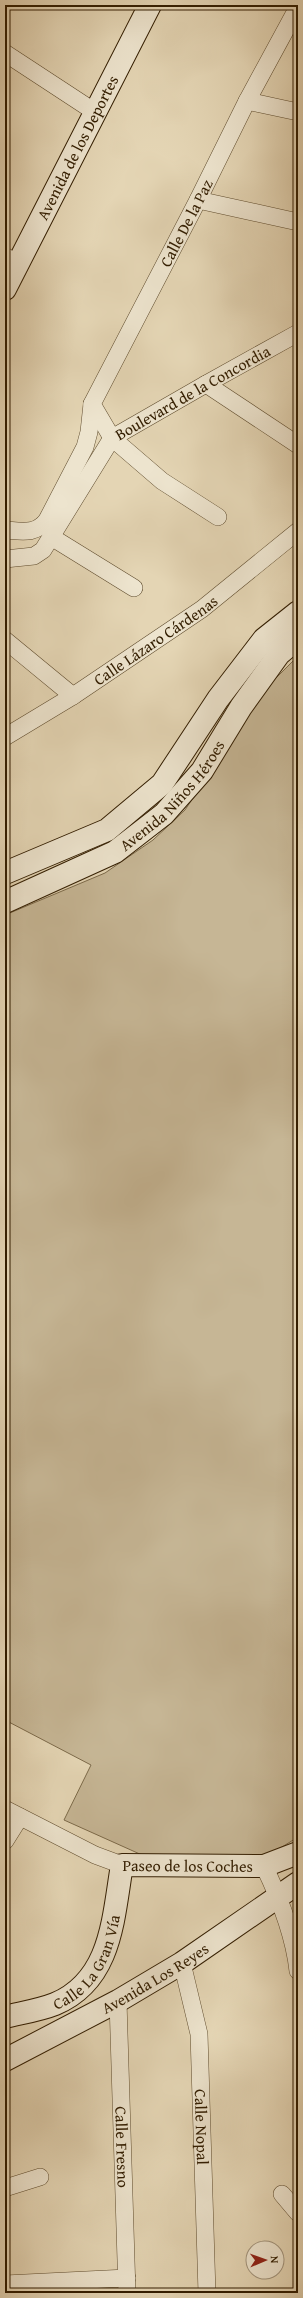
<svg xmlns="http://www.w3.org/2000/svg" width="303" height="2298" font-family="'Gentium Book Plus',serif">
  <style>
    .green { fill: #c6b695; stroke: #7c6a4a }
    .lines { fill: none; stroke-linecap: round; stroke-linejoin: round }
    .street-casing { stroke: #5e4b2d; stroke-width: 18 }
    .secondary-casing { stroke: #321d00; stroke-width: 24 }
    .street { stroke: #ede4ce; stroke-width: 17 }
    .secondary { stroke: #ede4ce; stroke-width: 22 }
    .labels { text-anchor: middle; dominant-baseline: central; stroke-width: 4; stroke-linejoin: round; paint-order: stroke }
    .street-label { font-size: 16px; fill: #321d00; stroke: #ede4ce }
  </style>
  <rect width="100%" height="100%" fill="#e4d5b4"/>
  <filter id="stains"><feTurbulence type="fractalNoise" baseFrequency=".005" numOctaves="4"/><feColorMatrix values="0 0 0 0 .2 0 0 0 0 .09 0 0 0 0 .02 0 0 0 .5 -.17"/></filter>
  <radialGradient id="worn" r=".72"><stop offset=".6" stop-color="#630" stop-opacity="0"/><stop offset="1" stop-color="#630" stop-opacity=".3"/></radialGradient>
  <path class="green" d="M 298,656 L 298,1837 L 282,1847 L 261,1857 L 142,1855 L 64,1820 L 91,1765 L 5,1720 L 5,915 L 105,873 L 153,840 L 185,810 L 267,687 Z"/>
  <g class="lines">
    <g class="street-casing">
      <g id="street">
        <path d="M 5,53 L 95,112"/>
        <path d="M 247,101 L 298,112"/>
        <path d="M 198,200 L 298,222"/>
        <path d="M 5,256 L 17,265"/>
        <path d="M 206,384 L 298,445"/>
        <path id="s1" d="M 218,517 L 162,481 L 112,438 L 92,404 L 198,200 L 247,101 L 298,7"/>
        <path d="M 5,530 C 21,531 36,535 47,520 L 85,447 L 89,432 L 92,404"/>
        <path d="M 53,538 L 134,588"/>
        <path id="s2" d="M 5,559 L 34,556 L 43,550 L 112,438 L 206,384 L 298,333"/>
        <path d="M 5,640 L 73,696"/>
        <path id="s3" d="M 5,737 L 73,696 L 202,609 L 298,531"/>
        <path d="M 5,1809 L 95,1855 L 122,1865"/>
        <path d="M 5,1841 L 20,1817"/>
        <path d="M 264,1866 C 280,1899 294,1934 298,1971"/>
        <path id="s4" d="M 182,1963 L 199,2034 L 207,2293"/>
        <path id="s5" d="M 118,2001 L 127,2293"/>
        <path d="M 5,2188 L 40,2177"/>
        <path d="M 282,2194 L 298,2213"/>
        <path d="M 5,2284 L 127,2278"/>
      </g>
    </g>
    <g class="secondary-casing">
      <g id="secondary">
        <path id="s6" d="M 5,289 L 150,5"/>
        <path d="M 5,873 L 107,830 L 162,784 L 218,699 L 264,639 L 298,612"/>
        <path id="s7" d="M 5,902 L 115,852 L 164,814 L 202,771 L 241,707 L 279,654 L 298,638"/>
        <path id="s8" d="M 5,2017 C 21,2013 40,2010 55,2004 C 112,1980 113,1918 122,1865 L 264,1866 L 298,1853"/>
        <path id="s9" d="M 5,2060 L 118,2001 L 182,1963 L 298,1883"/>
      </g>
    </g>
    <use href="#street" class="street"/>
    <use href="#secondary" class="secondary"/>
  </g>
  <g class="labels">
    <g class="street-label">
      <text stroke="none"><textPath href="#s6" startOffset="159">Avenida de los Deportes</textPath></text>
      <text stroke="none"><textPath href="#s1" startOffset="376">Calle De la Paz</textPath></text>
      <text stroke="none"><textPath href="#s2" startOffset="264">Boulevard de la Concordia</textPath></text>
      <text stroke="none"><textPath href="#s3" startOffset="179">Calle Lázaro Cárdenas</textPath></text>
      <text stroke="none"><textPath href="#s7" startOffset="202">Avenida Niños Héroes</textPath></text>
      <text stroke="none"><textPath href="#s8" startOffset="280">Paseo de los Coches</textPath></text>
      <text stroke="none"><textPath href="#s8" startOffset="107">Calle La Gran Vía</textPath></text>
      <text stroke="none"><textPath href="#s9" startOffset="171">Avenida Los Reyes</textPath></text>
      <text stroke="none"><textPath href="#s4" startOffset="166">Calle Nopal</textPath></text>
      <text stroke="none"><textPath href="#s5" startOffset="146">Calle Fresno</textPath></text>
    </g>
  </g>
  <rect width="303" height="2298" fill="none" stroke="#e4d5b4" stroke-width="20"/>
  <rect x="6" y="6" width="291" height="2286" fill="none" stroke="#321d00" stroke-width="2"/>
  <rect x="10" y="10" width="283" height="2278" fill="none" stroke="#321d00"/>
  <g transform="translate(265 2260) rotate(88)"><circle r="19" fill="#ede4ce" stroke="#a2947c"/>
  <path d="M0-3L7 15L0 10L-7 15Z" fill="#8f2418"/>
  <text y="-6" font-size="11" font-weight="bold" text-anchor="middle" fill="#321d00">N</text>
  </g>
  <rect width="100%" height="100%" filter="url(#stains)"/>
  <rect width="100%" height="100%" fill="url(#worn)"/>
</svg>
